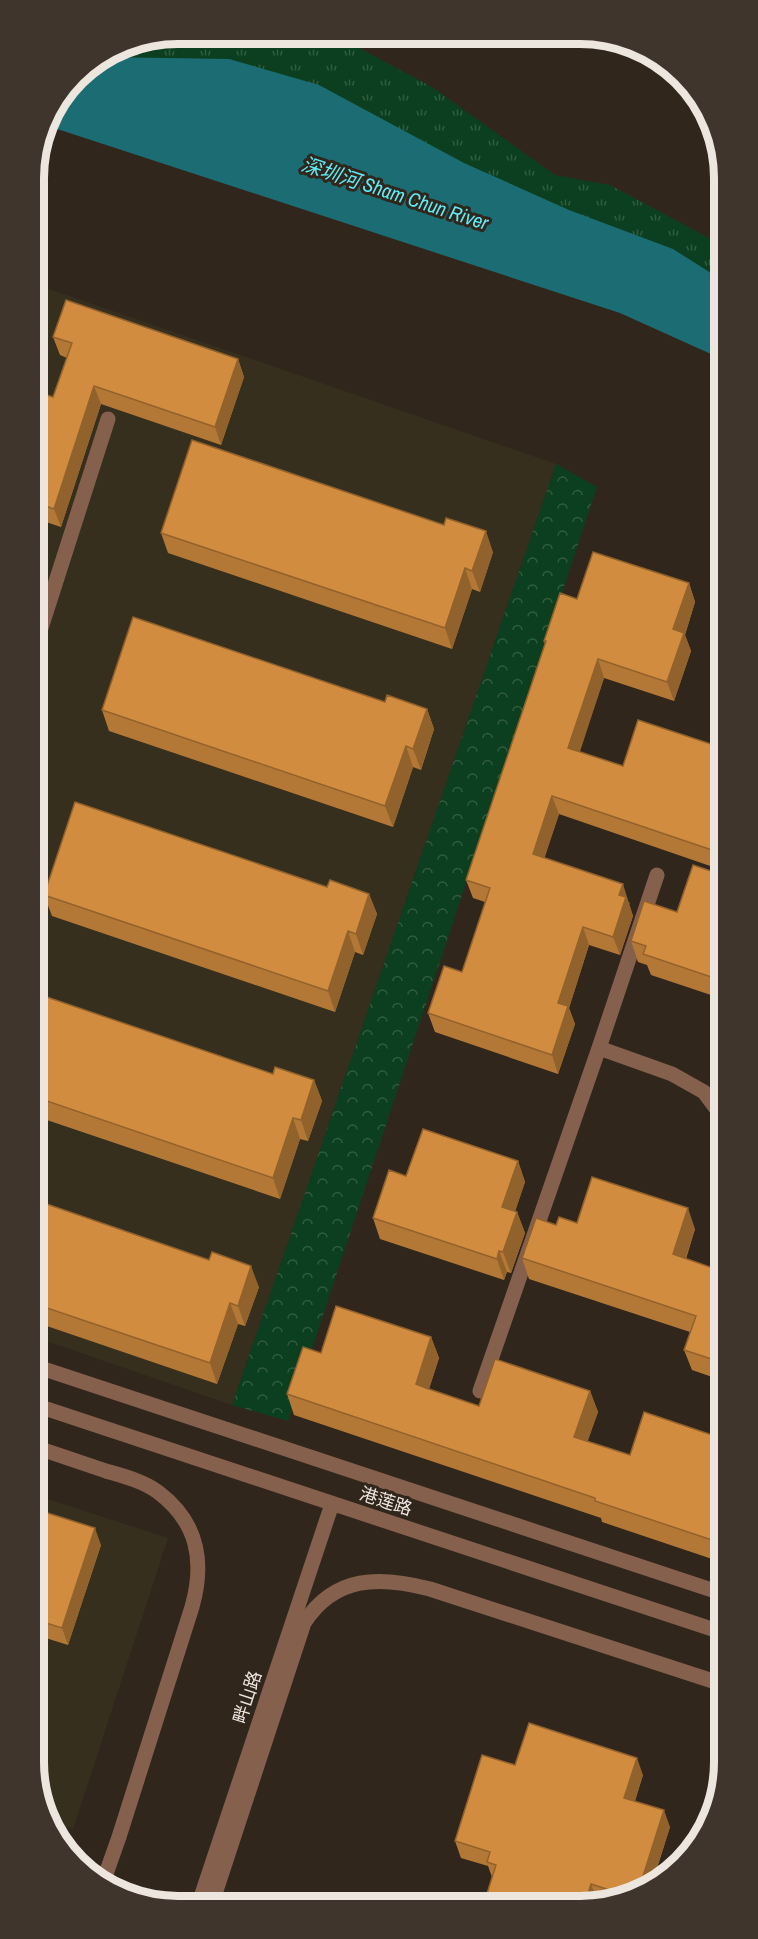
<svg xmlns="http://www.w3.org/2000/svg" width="758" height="1939" font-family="'Archivo Narrow','Noto Sans SC',sans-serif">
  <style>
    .industrial { fill: #372f1e }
    .grass { fill: url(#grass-tufts) }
    .park { fill: url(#park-crowns) }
    .water { fill: #1c6d73 }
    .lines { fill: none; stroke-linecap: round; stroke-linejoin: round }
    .minor { stroke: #85604d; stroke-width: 15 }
    .tertiary { stroke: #85604d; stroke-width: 15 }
    .wall { fill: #b47836 }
    .shaded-wall { fill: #92622c }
    .building { fill: #d18c3f; stroke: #92622c; stroke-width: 1.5 }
    .labels { text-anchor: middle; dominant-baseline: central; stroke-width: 6; stroke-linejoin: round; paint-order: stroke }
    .street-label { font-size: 18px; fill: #ede6df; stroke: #31261c }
    .water-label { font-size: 20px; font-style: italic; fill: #5cedf8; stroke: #31261c }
    .rim { fill: none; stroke: #ede6df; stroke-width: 8 }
  </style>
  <defs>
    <pattern id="grass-tufts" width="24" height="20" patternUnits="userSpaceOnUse" patternTransform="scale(1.5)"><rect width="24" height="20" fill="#0c3f1f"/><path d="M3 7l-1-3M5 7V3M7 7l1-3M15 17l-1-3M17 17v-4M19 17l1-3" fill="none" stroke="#305b3f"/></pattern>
    <pattern id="park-crowns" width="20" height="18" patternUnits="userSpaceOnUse" patternTransform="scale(1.5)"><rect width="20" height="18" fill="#0c3f1f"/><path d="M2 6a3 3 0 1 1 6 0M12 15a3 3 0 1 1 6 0" fill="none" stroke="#305b3f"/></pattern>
  </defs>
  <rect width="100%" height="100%" fill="#31261c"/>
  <path class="industrial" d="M 34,284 L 556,464 L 232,1405 L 35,1337 Z
    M 35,1495 L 168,1538 L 73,1829 L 53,1822 L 36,1790 Z"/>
  <path class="grass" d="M 178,33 L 333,34 L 432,87 L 555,175 L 610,185 L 722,245 L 722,318 L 82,69 L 123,44 Z"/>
  <path class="park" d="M 556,464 L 597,487 L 288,1421 L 232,1405 Z"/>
  <path class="water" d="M 102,57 L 229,59 L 319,85 L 464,163 L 569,210 L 673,249 L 722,280 L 722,359 L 620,313 L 45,125 L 48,113 L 82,69 Z"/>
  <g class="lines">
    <path class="minor" d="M 34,650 L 108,419
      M 599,1048 L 672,1074 L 704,1092 L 724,1119
      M 35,1366 L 724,1594
      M 480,1391 L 599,1048 L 657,875
      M 35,1447 C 59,1455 83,1463 106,1471 C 123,1476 143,1481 158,1492 C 198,1522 205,1561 192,1607 L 119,1837 L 107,1871 L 102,1878
      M 212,1903 L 304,1623 C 335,1575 380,1576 430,1589 L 725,1685"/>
    <path class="tertiary" d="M 35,1405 L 724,1633
      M 199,1903 L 332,1504"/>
  </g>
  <path class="wall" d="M 53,337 L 238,359 L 244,377 L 221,445 L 101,404 L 61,527 L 34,518 L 34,391 L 53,397 L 67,358 L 60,355 Z
    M 161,533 L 493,552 L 480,592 L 472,589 L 452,649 L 168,553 Z
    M 689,583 L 695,602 L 685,635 L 691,651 L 674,701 L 604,678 L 579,752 L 623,766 L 723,748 L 723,856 L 719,869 L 559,814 L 544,858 L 630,903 L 629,904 L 633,916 L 620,955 L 589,945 L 569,1008 L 575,1024 L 558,1074 L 435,1032 L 428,1013 L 462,972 L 485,902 L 473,898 L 466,880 L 545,644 L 544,641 L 577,599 Z
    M 385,702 L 427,709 L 434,729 L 421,770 L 413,767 L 393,827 L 109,731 L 102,710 Z
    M 723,875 L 723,999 L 651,975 L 647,965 L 638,962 L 631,941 L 677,912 Z
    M 327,887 L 369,894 L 377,914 L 363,955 L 355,952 L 335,1012 L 52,916 L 44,895 Z
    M 35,993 L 273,1074 L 314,1080 L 322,1101 L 308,1141 L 300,1139 L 280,1199 L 35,1116 Z
    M 518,1161 L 525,1182 L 515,1211 L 517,1212 L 525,1233 L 511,1273 L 507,1272 L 504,1280 L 380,1239 L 373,1218 L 406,1176 Z
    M 35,1200 L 259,1287 L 245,1326 L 238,1324 L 217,1384 L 35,1322 Z
    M 577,1223 L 695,1229 L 686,1259 L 724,1272 L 724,1381 L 692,1370 L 684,1350 L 690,1332 L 529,1279 L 522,1258 L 556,1225 Z
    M 431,1337 L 439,1358 L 429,1389 L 479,1406 L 590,1391 L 598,1412 L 587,1441 L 630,1455 L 724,1439 L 724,1563 L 602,1522 L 601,1518 L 294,1415 L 287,1394 L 321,1353 Z
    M 35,1509 L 101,1545 L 68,1645 L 36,1635 Z
    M 515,1765 L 643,1775 L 635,1801 L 670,1827 L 651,1887 L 609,1903 L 602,1903 L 597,1901 L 596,1903 L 486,1903 L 485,1900 L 492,1877 L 488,1866 L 461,1858 L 455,1841 Z"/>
  <path class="shaded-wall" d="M 238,359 L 244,377 L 221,445 L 215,427 Z
    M 94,386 L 101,404 L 61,527 L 54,509 Z
    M 486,531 L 493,552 L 480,592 L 472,571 Z
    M 465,568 L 472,589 L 452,649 L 445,628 Z
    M 35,569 L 42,590 L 34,614 L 34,571 Z
    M 689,583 L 695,602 L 685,635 L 691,651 L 674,701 L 667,682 L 673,629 Z
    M 598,659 L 604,678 L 575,767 L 568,748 Z
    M 427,709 L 434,729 L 421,770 L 413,749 Z
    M 406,746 L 413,767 L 393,827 L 385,806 Z
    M 723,783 L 723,811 L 718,797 Z
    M 552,796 L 559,814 L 540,872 L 533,854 Z
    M 723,817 L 723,856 L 719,869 L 712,850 Z
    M 623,884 L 633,916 L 620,955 L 613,937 L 619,895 Z
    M 369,894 L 377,914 L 363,955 L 356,934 Z
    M 583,927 L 589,945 L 569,1008 L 575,1024 L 558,1074 L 552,1055 L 558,1003 Z
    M 348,931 L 355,952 L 335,1012 L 328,991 Z
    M 314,1080 L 322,1101 L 308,1141 L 301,1120 Z
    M 293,1118 L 300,1139 L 280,1199 L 273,1178 Z
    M 518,1161 L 525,1182 L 510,1227 L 502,1207 Z
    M 688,1208 L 695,1229 L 680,1275 L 673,1254 Z
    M 517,1212 L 525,1233 L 511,1273 L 503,1252 Z
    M 499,1251 L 507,1272 L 504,1280 L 497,1259 Z
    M 251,1266 L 259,1287 L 245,1326 L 238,1306 Z
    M 230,1303 L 238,1324 L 217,1384 L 210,1363 Z
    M 431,1337 L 439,1358 L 424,1404 L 416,1384 Z
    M 590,1391 L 598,1412 L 582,1458 L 574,1437 Z
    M 95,1528 L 101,1545 L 68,1645 L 62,1628 Z
    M 720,1538 L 724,1550 L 724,1559 L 718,1542 Z
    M 637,1758 L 643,1775 L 630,1815 L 624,1798 Z
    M 664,1810 L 670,1827 L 651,1887 L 638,1892 Z
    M 591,1884 L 597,1901 L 596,1903 L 585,1903 Z"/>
  <path class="building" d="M 66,300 L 238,359 L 215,427 L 94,386 L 54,509 L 34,502 L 34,391 L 53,397 L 72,343 L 53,337 Z
    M 192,440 L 444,525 L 446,518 L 486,531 L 472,571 L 465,568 L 445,628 L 161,533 Z
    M 593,552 L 689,583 L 673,629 L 684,633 L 667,682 L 598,659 L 568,748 L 623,766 L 638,720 L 723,748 L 723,783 L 718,797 L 723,799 L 723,817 L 712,850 L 552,796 L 533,854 L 623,884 L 619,895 L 626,897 L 613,937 L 583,927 L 558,1003 L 568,1006 L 552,1055 L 428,1013 L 444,966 L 462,972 L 490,888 L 466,880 L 546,641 L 544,641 L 560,593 L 577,599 Z
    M 133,617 L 385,702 L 387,695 L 427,709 L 413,749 L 406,746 L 385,806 L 102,710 Z
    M 75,802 L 327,887 L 330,880 L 369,894 L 356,934 L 348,931 L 328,991 L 44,895 Z
    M 693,865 L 723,875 L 723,981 L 643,954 L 646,946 L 631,941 L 644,901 L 677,912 Z
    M 35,993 L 273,1074 L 275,1067 L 314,1080 L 301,1120 L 293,1118 L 273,1178 L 35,1097 Z
    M 423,1129 L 518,1161 L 502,1207 L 517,1212 L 503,1252 L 499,1251 L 497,1259 L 373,1218 L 389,1170 L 406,1176 Z
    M 592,1177 L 688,1208 L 673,1254 L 724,1272 L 724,1363 L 684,1350 L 696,1316 L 522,1258 L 536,1218 L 556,1225 L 559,1217 L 577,1223 Z
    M 35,1200 L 209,1260 L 212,1252 L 251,1266 L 238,1306 L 230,1303 L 210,1363 L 35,1304 Z
    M 336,1306 L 431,1337 L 416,1384 L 426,1388 L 479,1406 L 495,1359 L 590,1391 L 574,1437 L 630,1455 L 644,1412 L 724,1439 L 724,1539 L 720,1538 L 718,1542 L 595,1501 L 595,1498 L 287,1394 L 303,1347 L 321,1353 Z
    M 35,1509 L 95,1528 L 62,1628 L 36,1620 Z
    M 529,1723 L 637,1758 L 624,1798 L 664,1810 L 638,1892 L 628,1896 L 591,1884 L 585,1903 L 495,1903 L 485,1900 L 496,1865 L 487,1862 L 490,1852 L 455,1841 L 482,1755 L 515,1765 Z"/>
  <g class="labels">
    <g class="street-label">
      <text transform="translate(386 1501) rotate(18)">港莲路</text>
      <text transform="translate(247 1697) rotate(-72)">畔山路</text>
    </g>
    <g class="water-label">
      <text transform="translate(395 193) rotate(18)">深圳河 Sham Chun River</text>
    </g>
  </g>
  <path d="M0 0H758V1939H0ZM178 44H580A134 134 0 0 1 714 178V1762A134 134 0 0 1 580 1896H178A134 134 0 0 1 44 1762V178A134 134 0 0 1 178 44Z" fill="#40352c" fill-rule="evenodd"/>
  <path class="rim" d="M178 44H580A134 134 0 0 1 714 178V1762A134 134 0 0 1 580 1896H178A134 134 0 0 1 44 1762V178A134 134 0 0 1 178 44Z"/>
</svg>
